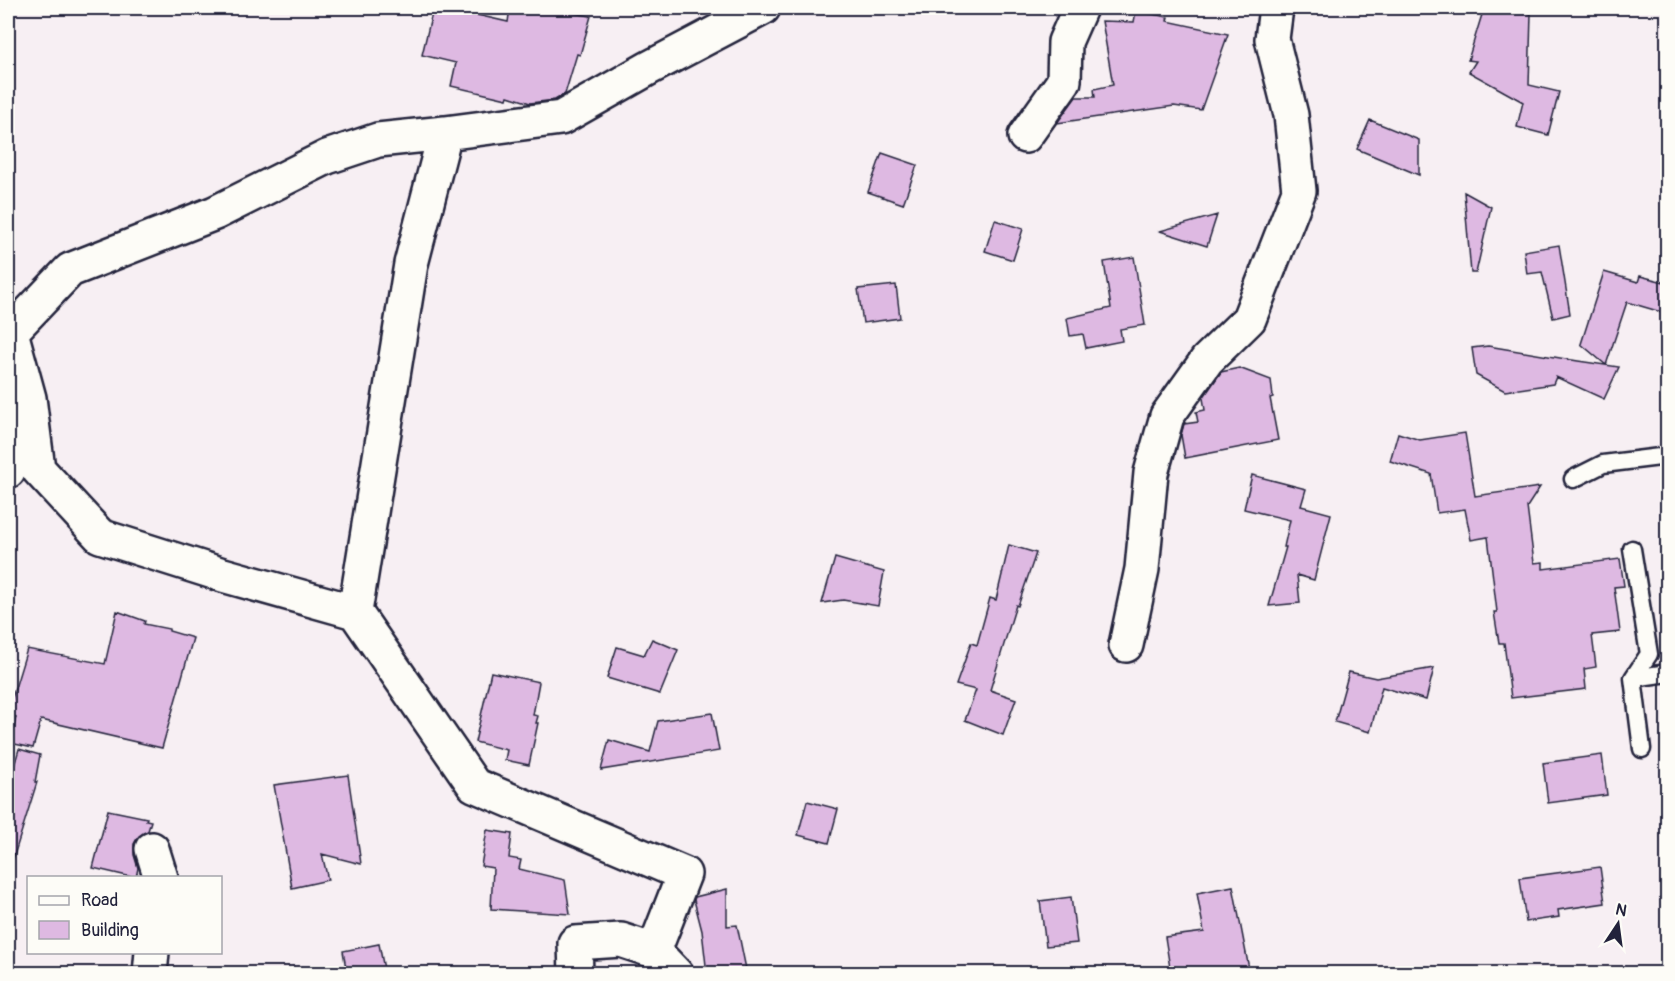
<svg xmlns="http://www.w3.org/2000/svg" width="1675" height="981" font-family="Pangolin,sans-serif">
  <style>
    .building { fill: #deb9e2; stroke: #22223b; stroke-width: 1.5 }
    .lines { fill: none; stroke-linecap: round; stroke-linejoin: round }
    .service-casing { stroke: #22223b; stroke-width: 21 }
    .minor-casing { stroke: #22223b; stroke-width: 38 }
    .service { stroke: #fdfcf7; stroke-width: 16 }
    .minor { stroke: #fdfcf7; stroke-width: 33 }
  </style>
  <rect width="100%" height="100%" fill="#f7eff3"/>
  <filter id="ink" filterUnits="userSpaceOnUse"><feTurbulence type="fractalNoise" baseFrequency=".0167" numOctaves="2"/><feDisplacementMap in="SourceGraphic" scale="12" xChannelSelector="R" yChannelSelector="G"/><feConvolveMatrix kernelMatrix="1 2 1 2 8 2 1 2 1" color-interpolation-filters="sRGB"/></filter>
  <g filter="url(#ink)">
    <path class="building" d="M 510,8 L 542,8 L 591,16 L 580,55 L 577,54 L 565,94 L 555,100 L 530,103 L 508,96 L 507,99 L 451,86 L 456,63 L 422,55 L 433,9 L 463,16 L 464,12 L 508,22 Z
      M 1484,8 L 1517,8 L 1531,14 L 1529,85 L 1559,92 L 1548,135 L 1517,127 L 1523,102 L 1469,72 L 1476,61 L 1468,60 Z
      M 1136,11 L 1168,17 L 1167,21 L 1228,34 L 1201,110 L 1174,106 L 1057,123 L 1076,97 L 1095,97 L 1094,89 L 1113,85 L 1102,21 L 1134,22 Z
      M 1370,120 L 1419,140 L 1419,175 L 1357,149 Z
      M 882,153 L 917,165 L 903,204 L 868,192 Z
      M 1464,192 L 1491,207 L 1476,273 L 1471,273 Z
      M 1217,215 L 1207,246 L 1160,231 Z
      M 995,220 L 1023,229 L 1013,260 L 985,251 Z
      M 1559,245 L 1570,314 L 1553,318 L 1542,272 L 1527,274 L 1524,251 Z
      M 1134,257 L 1145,325 L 1120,329 L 1122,341 L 1086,348 L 1083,334 L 1070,336 L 1067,318 L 1111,308 L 1104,262 Z
      M 1604,272 L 1638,282 L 1640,276 L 1668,283 L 1668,314 L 1627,302 L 1606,365 L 1581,344 Z
      M 896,285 L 900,318 L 863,323 L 858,289 Z
      M 1488,346 L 1578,361 L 1619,367 L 1604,399 L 1556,377 L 1553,384 L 1505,391 L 1476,375 L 1472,348 Z
      M 1239,368 L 1271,380 L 1273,397 L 1270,398 L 1278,440 L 1185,458 L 1181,435 L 1184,424 L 1198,422 L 1196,412 L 1205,410 L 1203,398 L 1221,372 Z
      M 1398,433 L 1420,440 L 1465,433 L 1475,496 L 1540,487 L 1527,507 L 1534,563 L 1543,562 L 1543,569 L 1620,559 L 1624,586 L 1614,587 L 1620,632 L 1592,635 L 1596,667 L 1584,669 L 1586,689 L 1511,698 L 1504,643 L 1499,643 L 1494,612 L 1497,612 L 1488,537 L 1471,540 L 1465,509 L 1437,513 L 1431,474 L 1390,461 Z
      M 1252,475 L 1306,489 L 1301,506 L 1331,514 L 1314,580 L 1297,575 L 1300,603 L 1269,606 L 1286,547 L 1284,547 L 1290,520 L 1244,509 Z
      M 1009,545 L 1036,553 L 1018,606 L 1016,605 L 990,690 L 1016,699 L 1003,735 L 965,720 L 976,690 L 956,685 L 971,643 L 977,645 L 990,598 L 996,600 Z
      M 835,558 L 884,572 L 878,606 L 843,600 L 822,603 Z
      M 117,611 L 145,621 L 144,624 L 169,629 L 169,631 L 193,638 L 162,748 L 41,720 L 33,748 L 10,743 L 16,717 L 8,714 L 8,711 L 27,649 L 105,664 Z
      M 652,639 L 678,650 L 660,694 L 607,678 L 617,647 L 644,655 Z
      M 1434,668 L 1426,700 L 1382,687 L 1370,732 L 1335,722 L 1349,672 L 1376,678 Z
      M 491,672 L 539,682 L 533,715 L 538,716 L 536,723 L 538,723 L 529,765 L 505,760 L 507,750 L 475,742 Z
      M 712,713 L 719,751 L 601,770 L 609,740 L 650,752 L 658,721 Z
      M 19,749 L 40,755 L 35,782 L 37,782 L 13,859 L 8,858 L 8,787 Z
      M 1602,755 L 1607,795 L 1548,803 L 1543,763 Z
      M 348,775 L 361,864 L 322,854 L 328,880 L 292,888 L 274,785 Z
      M 807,801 L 838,809 L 829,843 L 798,835 Z
      M 108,810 L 147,818 L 146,820 L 151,821 L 148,831 L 139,836 L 134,844 L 134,855 L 138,868 L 136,878 L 93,868 Z
      M 487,830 L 512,834 L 509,858 L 521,860 L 519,869 L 565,880 L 570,914 L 491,909 L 493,868 L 481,866 Z
      M 1600,867 L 1605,903 L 1558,910 L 1559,917 L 1526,922 L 1520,878 Z
      M 1233,886 L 1250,974 L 1171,974 L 1165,937 L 1204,932 L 1197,893 Z
      M 727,889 L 727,926 L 737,925 L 747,974 L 707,974 L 702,931 L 694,900 L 695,897 Z
      M 1071,897 L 1077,943 L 1046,946 L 1040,901 Z
      M 379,944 L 385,974 L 347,974 L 343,951 Z"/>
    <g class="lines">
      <g class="service-casing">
        <path id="service" d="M 1573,479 L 1603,464 L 1668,456
          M 1632,549 L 1649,654 L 1633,678
          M 1642,749 L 1633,678 L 1668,673"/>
      </g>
      <g class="minor-casing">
        <path id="minor" d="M 1025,136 L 1064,81 L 1065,42 L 1080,8
          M 8,331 L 11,332 L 70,270 L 215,213 L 327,157 L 378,140 L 445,133
          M 11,332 L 29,398 L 38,469 L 100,536 L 223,575 L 355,612 L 474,785 L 684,874 L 654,951
          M 8,471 L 25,411
          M 355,612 L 411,264 L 445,133 L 561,118 L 649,68 L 763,8
          M 1126,645 L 1142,569 L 1151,473 L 1167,416 L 1207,360 L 1249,319 L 1299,191 L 1291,115 L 1272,39 L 1276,8
          M 152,849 L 161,878
          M 150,974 L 152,952
          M 576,974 L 575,943 L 621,940 L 654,951 L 676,974"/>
      </g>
      <use href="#service" class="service"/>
      <use href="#minor" class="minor"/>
    </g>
  </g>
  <rect width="1675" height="981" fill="none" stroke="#fdfcf7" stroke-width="30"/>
  <rect x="15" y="15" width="1645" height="951" fill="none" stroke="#22223b" stroke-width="2" filter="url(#ink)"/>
  <rect x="27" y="876" width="195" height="78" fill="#fdfcf7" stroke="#a5a5ac" stroke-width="1.5"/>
  <rect x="39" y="896" width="30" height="9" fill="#fdfcf7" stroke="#a5a5ac" stroke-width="1.5"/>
  <text x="81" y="906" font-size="18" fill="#22223b">Road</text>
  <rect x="39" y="921" width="30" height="18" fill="#deb9e2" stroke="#a5a5ac" stroke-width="1.5"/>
  <text x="81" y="936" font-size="18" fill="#22223b">Building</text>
  <g transform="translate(1618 924) rotate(13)" stroke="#fdfcf7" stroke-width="4.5" paint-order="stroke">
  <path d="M0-4.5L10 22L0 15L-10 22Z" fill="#22223b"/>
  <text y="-9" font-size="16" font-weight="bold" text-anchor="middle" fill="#22223b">N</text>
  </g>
</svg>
